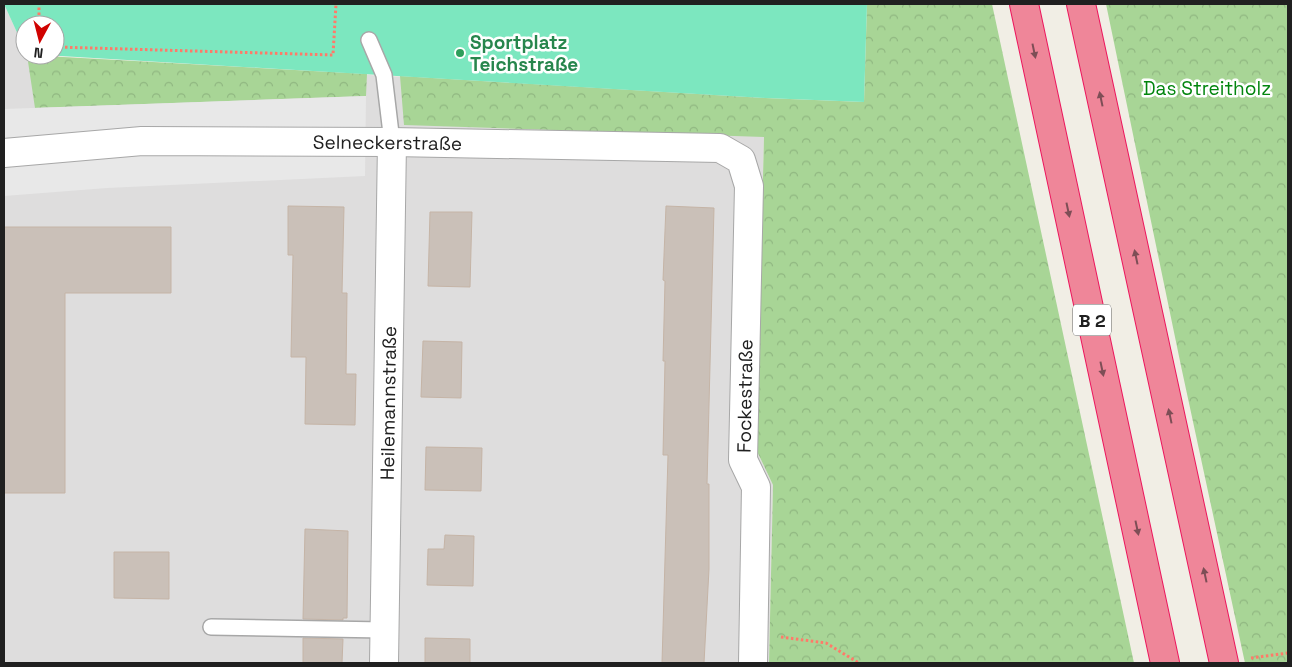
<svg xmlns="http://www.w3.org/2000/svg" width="1292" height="667" font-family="'Space Grotesk',sans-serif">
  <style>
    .residential { fill: #dedddd }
    .forest { fill: url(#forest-crowns) }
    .pitch { fill: #7ce7bf }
    .parking { fill: #e8e8e8 }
    .building { fill: #cac0b8; stroke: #c5b4a6 }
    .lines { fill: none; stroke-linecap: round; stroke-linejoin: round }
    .lane-casing { stroke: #a7a7a7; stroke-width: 18 }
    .street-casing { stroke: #a7a7a7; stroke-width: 30 }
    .highway-casing { stroke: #ec165d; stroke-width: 30 }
    .path { stroke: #ff7a69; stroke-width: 3; stroke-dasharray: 2.5 2.5; stroke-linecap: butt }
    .lane { stroke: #fff; stroke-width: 15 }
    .street { stroke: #fff; stroke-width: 28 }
    .highway { stroke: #ef8699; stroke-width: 28 }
    .oneway { fill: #7d4e56 }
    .leisure-dot { fill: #2e9e5b; stroke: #fff; stroke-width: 2 }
    .labels { text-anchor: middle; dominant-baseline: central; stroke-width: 5; stroke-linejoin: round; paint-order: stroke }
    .shield { fill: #fff; stroke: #636363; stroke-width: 1 }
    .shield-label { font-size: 18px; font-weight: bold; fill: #202020 }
    .leisure-label { font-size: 19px; font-weight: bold; fill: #27864d; stroke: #fff; text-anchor: start }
    .park-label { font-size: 19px; fill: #02850e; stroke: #fff }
    .street-label { font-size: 19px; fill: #202020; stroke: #fff }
  </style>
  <defs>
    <pattern id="forest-crowns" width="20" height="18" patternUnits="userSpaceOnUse" patternTransform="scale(1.25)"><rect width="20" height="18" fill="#a8d596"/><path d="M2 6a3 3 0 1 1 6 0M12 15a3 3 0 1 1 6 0" fill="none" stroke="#90b781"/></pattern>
  </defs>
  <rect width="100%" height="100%" fill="#f1eee5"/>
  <path class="residential" d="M 4,4 L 25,50 L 25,55 L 765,98 L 756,449 L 773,485 L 769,663 L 4,663 Z"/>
  <path class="forest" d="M 867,4 L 992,4 L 1134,663 L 769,663 L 773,485 L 756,449 L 764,137 L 404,125 L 400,76 L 765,98 L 864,102 Z
    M 1106,4 L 1288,4 L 1288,663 L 1245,663 L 1181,366 Z
    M 27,55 L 367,74 L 366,96 L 35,108 Z"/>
  <path class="pitch" d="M 4,4 L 867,4 L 864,102 L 765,98 L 44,55 L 55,55 L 55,25 L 25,25 L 25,50 Z"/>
  <path class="parking" d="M 366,96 L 365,176 L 107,188 L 4,196 L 4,109 Z"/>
  <path class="building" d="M 288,206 L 344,207 L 342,293 L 347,293 L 346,374 L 356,374 L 355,425 L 305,424 L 306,357 L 291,357 L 293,255 L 288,255 Z
    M 666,206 L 714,208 L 707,484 L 709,484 L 709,569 L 704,663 L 662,663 L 668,455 L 663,455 L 665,361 L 663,361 L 665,281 L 663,280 Z
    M 430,212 L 472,212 L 470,287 L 428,286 Z
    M 4,227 L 171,227 L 171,293 L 65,293 L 65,493 L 4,493 Z
    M 423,341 L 462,342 L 461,398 L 421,397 Z
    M 426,447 L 482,448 L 481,491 L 425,490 Z
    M 305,529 L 348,531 L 347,618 L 343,618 L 343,620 L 303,619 Z
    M 445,535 L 474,536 L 473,586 L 427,585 L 428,549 L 444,549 Z
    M 114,552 L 169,552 L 169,599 L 114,598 Z
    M 303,638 L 343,639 L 342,663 L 303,663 Z
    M 425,638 L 470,639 L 470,663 L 425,663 Z"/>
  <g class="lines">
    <g class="lane-casing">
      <path id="lane" d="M 369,40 L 384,75 L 392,142
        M 211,627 L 384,630"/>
    </g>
    <g class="street-casing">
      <g id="street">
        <path id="s1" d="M 4,153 L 142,141 L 392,142 L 720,148 L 741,160 L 749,186 L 743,460 L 756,487 L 753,663"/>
        <path id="s2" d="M 384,663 L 392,142"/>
      </g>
    </g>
    <g class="highway-casing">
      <path id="highway" d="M 1024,4 L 1165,663
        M 1081,4 L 1224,663"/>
    </g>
    <path class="path" d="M 39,25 L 39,4
      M 55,47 L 333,55 L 336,4
      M 781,637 L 826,643 L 859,663
      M 1251,658 L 1288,653"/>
    <use href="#lane" class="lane"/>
    <use href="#street" class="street"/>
    <use href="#highway" class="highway"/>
  </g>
  <defs><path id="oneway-solid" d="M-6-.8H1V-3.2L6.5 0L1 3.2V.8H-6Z" transform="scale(1.25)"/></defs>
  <g class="oneway">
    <use href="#oneway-solid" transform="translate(1034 51) rotate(78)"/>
    <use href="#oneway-solid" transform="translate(1101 99) rotate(-102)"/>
    <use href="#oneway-solid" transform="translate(1068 210) rotate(78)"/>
    <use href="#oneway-solid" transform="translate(1136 257) rotate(-102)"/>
    <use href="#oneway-solid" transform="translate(1102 369) rotate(78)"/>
    <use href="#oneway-solid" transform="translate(1170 416) rotate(-102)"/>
    <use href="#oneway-solid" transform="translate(1137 528) rotate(78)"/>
    <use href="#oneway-solid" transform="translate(1205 575) rotate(-102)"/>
  </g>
  <circle class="leisure-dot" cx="460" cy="53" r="5"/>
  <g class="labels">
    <rect class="shield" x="1073" y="304.5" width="38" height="31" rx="4"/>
    <g class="shield-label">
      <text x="1092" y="320">B 2</text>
    </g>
    <g class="leisure-label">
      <text x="470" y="42">Sportplatz<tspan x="470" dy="22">Teichstraße</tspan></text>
    </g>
    <g class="park-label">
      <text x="1207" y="88">Das Streitholz</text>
    </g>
    <g class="street-label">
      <text stroke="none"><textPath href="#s1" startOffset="384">Selneckerstraße</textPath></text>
      <text transform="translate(745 396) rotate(-89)">Fockestraße</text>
      <text stroke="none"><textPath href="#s2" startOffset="260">Heilemannstraße</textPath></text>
    </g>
  </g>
  <rect width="1292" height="667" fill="none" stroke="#202020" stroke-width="10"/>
  <g transform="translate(40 40) rotate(187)"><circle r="24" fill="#ffffff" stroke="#a6a6a6"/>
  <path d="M0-4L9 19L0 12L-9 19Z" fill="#d00200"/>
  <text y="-8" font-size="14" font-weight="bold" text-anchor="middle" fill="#202020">N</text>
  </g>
</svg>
